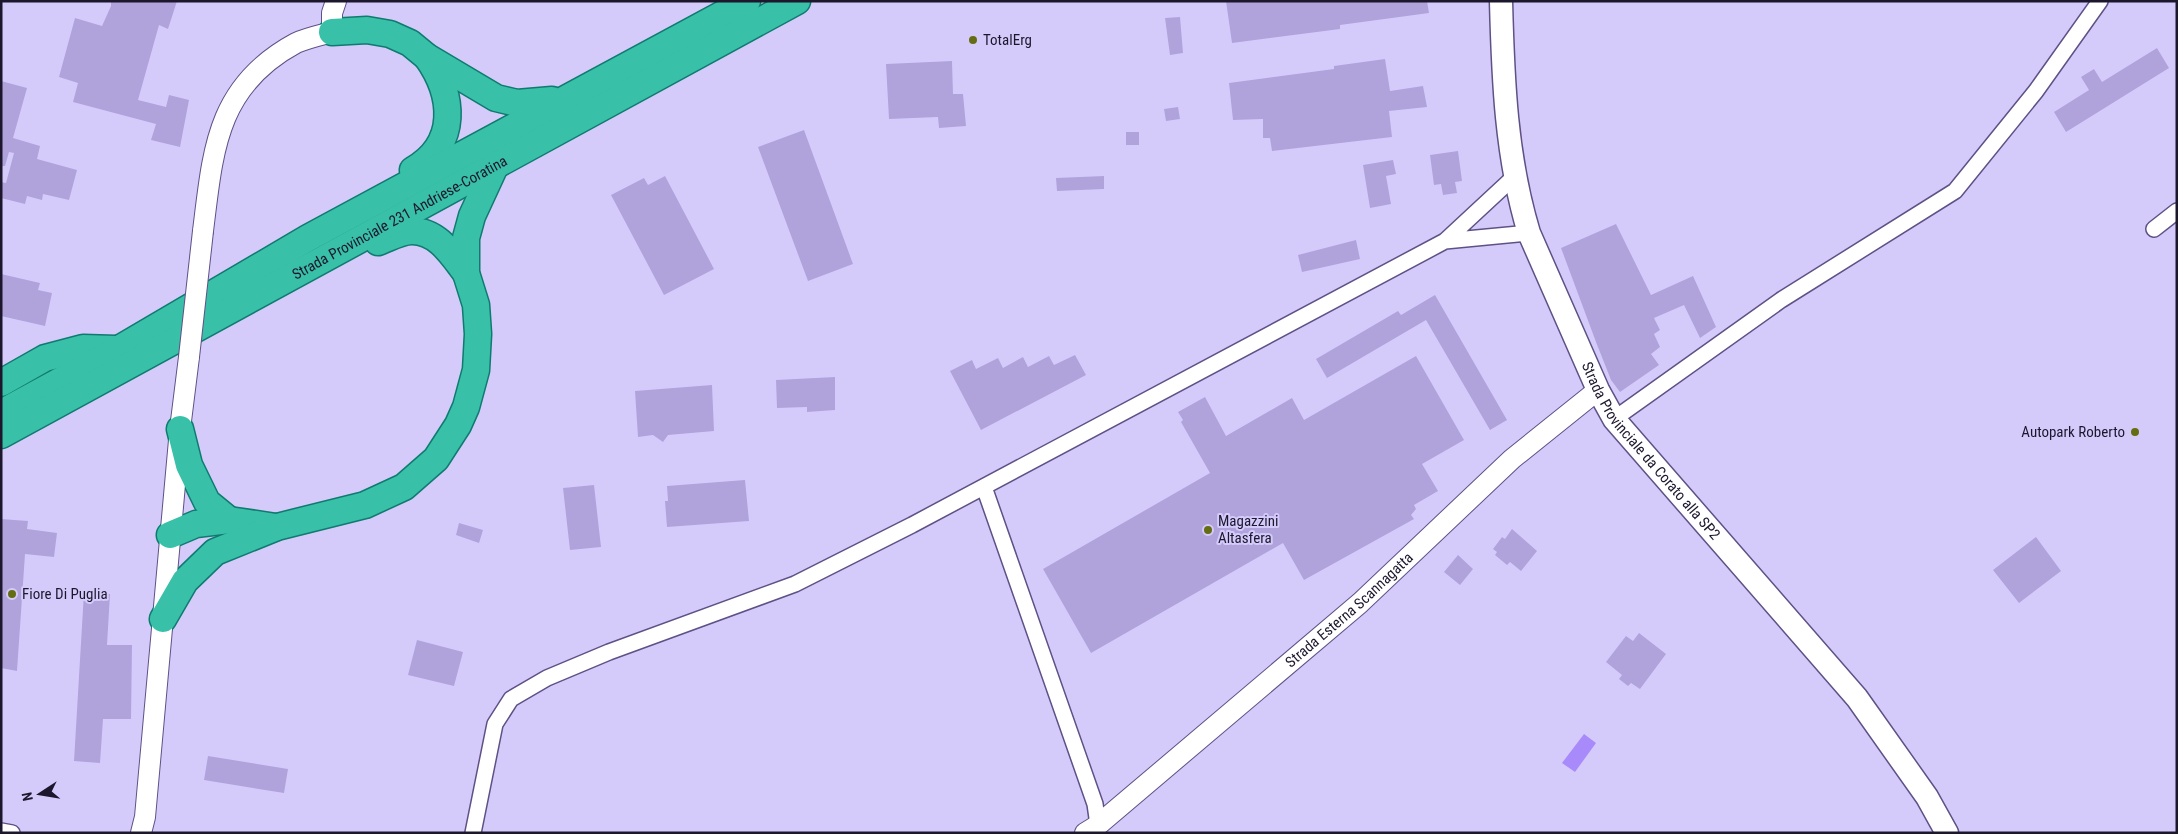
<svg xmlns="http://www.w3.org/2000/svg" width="2178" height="834" font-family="'Roboto Condensed',sans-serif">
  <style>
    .water { fill: #a98afb }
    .building { fill: #b0a3dc }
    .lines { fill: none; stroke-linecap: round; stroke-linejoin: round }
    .minor-casing { stroke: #5f5185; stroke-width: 18 }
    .tertiary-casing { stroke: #5f5185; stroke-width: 22 }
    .secondary-casing { stroke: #5f5185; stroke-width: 25 }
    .trunk-casing { stroke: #0f7a6f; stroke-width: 29 }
    .minor { stroke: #fff; stroke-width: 15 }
    .tertiary { stroke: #fff; stroke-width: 20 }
    .secondary { stroke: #fff; stroke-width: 22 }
    .trunk { stroke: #38c0a8; stroke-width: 26 }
    .tertiary-bridge-casing { stroke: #5f5185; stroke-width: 22; stroke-linecap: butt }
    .tertiary-bridge { stroke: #fff; stroke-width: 20 }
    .poi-dot { fill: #656d13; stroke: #d5cbfb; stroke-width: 2 }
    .labels { text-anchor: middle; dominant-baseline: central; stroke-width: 4; stroke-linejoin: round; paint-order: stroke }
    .poi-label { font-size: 15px; fill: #1d172d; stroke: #d5cbfb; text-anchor: start }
    .street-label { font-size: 15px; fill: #1d172d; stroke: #d5cbfb }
  </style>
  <rect width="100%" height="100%" fill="#d5cbfb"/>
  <path class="water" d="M 1584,734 L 1596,743 L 1575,772 L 1562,763 Z"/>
  <path class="building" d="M 111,1 L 177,1 L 168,29 L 159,25 L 138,100 L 166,107 L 169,95 L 189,100 L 180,147 L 151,140 L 156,124 L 73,102 L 78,83 L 59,77 L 75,18 L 102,26 L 111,6 Z
    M 1226,1 L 1427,1 L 1429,13 L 1340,25 L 1340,29 L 1232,43 Z
    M 1180,17 L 1183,53 L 1170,55 L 1165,18 Z
    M 2157,48 L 2169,68 L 2066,132 L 2054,112 L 2089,90 L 2081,77 L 2094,69 L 2102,82 Z
    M 1385,59 L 1390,91 L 1423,86 L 1427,107 L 1389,111 L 1392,137 L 1272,151 L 1270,138 L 1263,138 L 1263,119 L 1233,120 L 1229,83 L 1334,69 L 1334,66 Z
    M 952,61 L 953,94 L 963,94 L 966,126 L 939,128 L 938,117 L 889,119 L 886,64 Z
    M 1,81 L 27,88 L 13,138 L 40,146 L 37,159 L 77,170 L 69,200 L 43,194 L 42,200 L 27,196 L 25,204 L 1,198 L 1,182 L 6,183 L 14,153 L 9,152 L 5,166 L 1,166 Z
    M 1178,107 L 1180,119 L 1166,121 L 1164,109 Z
    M 804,130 L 853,264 L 808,281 L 758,147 Z
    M 1126,132 L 1139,132 L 1139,145 L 1126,145 Z
    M 1458,151 L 1462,181 L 1455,182 L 1457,193 L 1443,195 L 1441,184 L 1434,185 L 1430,155 Z
    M 1393,160 L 1396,174 L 1386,176 L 1391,204 L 1370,208 L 1363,165 Z
    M 665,176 L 714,269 L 664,295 L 611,195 L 644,178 L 648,185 Z
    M 1104,176 L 1104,189 L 1057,191 L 1056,178 Z
    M 1616,224 L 1651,295 L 1693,276 L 1716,327 L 1700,338 L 1684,305 L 1654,318 L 1660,330 L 1654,334 L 1660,347 L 1651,354 L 1659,365 L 1620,392 L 1611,380 L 1596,342 L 1561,248 Z
    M 1356,240 L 1360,259 L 1302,272 L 1298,255 Z
    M 1,274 L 40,283 L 38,290 L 52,293 L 45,326 L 1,316 Z
    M 1435,295 L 1507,420 L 1490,430 L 1426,320 L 1327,378 L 1316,359 L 1398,311 L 1401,315 Z
    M 1075,355 L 1086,375 L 981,430 L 950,371 L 972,360 L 976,369 L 998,358 L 1003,368 L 1023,357 L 1028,367 L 1049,356 L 1054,365 Z
    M 1416,356 L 1464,440 L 1422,464 L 1438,491 L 1414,505 L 1416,509 L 1411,515 L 1414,519 L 1304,580 L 1283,543 L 1091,653 L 1043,569 L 1210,473 L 1181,422 L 1183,420 L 1178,412 L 1205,397 L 1226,436 L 1292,398 L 1304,420 Z
    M 835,377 L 835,410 L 807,412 L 807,407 L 777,408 L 776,380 Z
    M 712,385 L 714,431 L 668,435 L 663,442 L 653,435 L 638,437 L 635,391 Z
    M 745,480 L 749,521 L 667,527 L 665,501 L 668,501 L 667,486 Z
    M 594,485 L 601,547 L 570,550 L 563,488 Z
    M 1,519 L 28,521 L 27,529 L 57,533 L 54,557 L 25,554 L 17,671 L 1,668 Z
    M 459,523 L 483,530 L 479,543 L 456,535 Z
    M 1512,529 L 1537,551 L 1521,571 L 1510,562 L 1507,565 L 1495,555 L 1497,552 L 1493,549 L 1502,537 L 1505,539 Z
    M 2036,537 L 2061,571 L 2019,603 L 1993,570 Z
    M 1458,555 L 1473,569 L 1460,585 L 1444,572 Z
    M 84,592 L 110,594 L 107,645 L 132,645 L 131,719 L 103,719 L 100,763 L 74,761 Z
    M 1639,633 L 1666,654 L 1640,689 L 1631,683 L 1628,686 L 1619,679 L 1622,675 L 1606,662 L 1626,636 L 1633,641 Z
    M 417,640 L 463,652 L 454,686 L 408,675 Z
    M 208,756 L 288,769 L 284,793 L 204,780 Z"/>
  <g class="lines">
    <g class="minor-casing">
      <path id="minor" d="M 2154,229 L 2177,211
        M 1445,241 L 1529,233
        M 1614,419 L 1781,300 L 1955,191 L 2036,91 L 2100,1
        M 984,487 L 1095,804 L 1098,825
        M 1,831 L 12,833
        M 473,833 L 495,724 L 511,699 L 547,678 L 609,652 L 795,584 L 912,525 L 1445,241 L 1515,176"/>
    </g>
    <g class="tertiary-casing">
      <g id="tertiary">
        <path d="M 203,231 C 213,151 216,86 296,43 C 307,38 321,35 332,32 L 332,13 L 336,1"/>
        <path d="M 141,833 L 145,817 L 180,429 L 189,357"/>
        <path id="s1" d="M 1085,833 L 1098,825 L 1360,603 L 1512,459 L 1598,390"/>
      </g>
    </g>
    <g class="secondary-casing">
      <g id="secondary">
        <path id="s2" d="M 1501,1 C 1503,80 1506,157 1529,233 L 1598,390 L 1614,419 L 1857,698 L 1927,797 L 1947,833"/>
      </g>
    </g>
    <g class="trunk-casing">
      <g id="trunk">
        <path d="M 332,32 L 367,30 L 390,34 L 410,43 L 427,57 L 496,98 L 517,103 L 552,100"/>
        <path d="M 413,170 C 459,144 454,95 427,57"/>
        <path d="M 378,242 C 389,238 401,231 412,231 C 438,231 452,255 466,273"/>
        <path d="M 1,383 L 45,358 L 83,348 L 116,349"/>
        <path d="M 1,413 L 119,349 L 308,238 L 747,1"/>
        <path d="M 180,429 L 189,465 L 207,502 L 229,520"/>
        <path id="s3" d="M 1,435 L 797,1"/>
        <path d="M 170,535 L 196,524 L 229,520 L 276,527"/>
        <path d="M 163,619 L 185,581 L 215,552 L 277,527 L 365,505 L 404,487 L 436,459 L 458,425 L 466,407 L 476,370 L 478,334 L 476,305 L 466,273 L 466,238 L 472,216 L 496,164"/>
      </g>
    </g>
    <use href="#minor" class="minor"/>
    <use href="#tertiary" class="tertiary"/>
    <use href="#secondary" class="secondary"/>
    <use href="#trunk" class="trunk"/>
    <g class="tertiary-bridge-casing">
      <path id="tertiary-bridge" d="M 189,357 L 203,231"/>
    </g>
    <use href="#tertiary-bridge" class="tertiary-bridge"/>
  </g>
  <g class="poi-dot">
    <circle cx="973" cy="40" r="5"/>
    <circle cx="2135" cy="432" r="5"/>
    <circle cx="1208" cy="530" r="5"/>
    <circle cx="12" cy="594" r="5"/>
  </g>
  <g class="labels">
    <g class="poi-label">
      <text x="983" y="40">TotalErg</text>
      <text x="2125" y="432" text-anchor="end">Autopark Roberto</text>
      <text x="1218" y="521">Magazzini<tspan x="1218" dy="17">Altasfera</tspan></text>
      <text x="22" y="594">Fiore Di Puglia</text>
    </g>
    <g class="street-label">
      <text stroke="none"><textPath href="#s3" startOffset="454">Strada Provinciale 231 Andriese-Coratina</textPath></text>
      <text stroke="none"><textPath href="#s2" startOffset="486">Strada Provinciale da Corato alla SP2</textPath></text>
      <text stroke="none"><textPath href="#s1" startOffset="346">Strada Esterna Scannagatta</textPath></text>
    </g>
  </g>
  <rect width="2178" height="834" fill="none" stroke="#1d172d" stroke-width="5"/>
  <g transform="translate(40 794) rotate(258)" stroke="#d5cbfb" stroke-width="4" paint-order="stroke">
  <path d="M0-4L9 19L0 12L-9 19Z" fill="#1d172d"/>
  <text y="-8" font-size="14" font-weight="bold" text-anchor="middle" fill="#1d172d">N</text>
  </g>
</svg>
